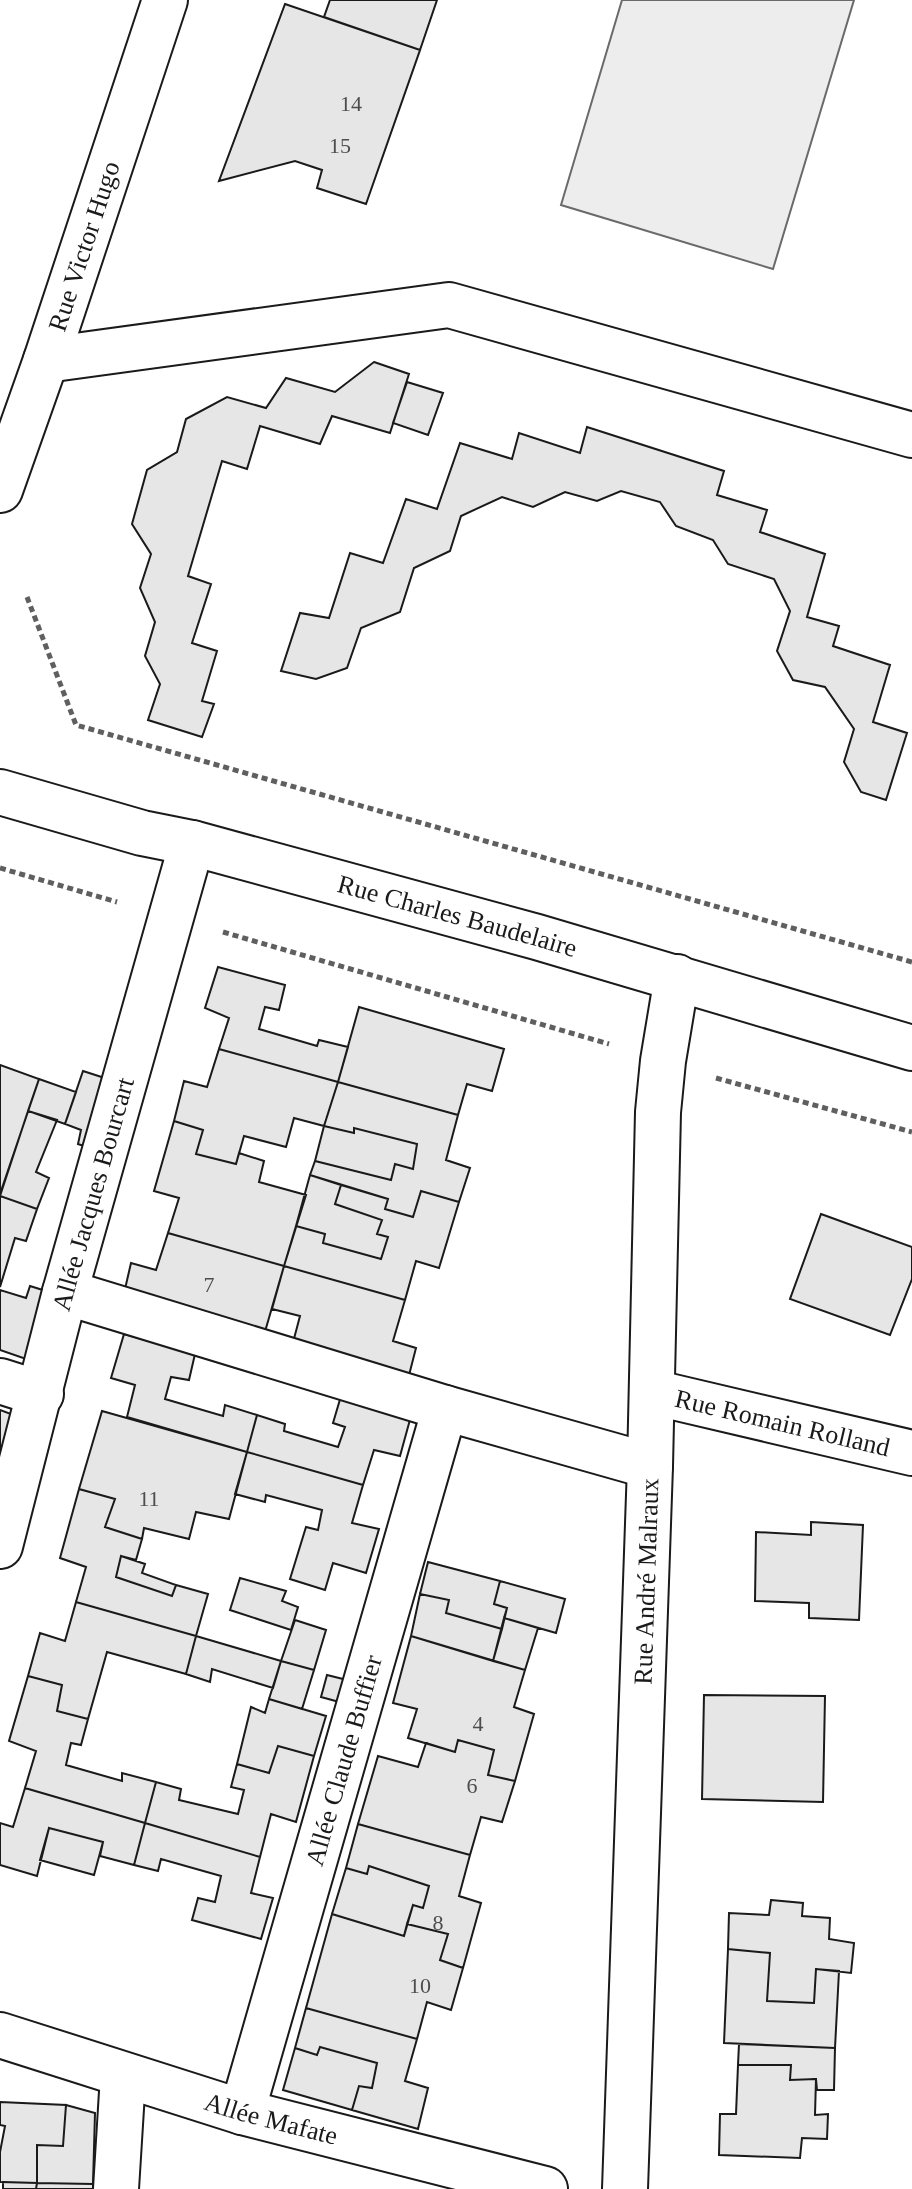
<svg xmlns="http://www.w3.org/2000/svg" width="912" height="2189" font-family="Georgia,serif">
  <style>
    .built { fill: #ededed; stroke: #6a6a6a; stroke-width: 2 }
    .building { fill: #e6e6e6; stroke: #1a1a1a; stroke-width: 2 }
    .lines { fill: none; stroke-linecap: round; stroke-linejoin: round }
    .street-casing { stroke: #1a1a1a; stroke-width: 48 }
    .secondary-casing { stroke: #1a1a1a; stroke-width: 48 }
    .path { stroke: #5f5f5f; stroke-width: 5; stroke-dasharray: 6 4; stroke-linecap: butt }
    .street { stroke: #fff; stroke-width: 44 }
    .secondary { stroke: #fff; stroke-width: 44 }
    .labels { text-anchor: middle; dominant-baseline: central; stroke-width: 6; stroke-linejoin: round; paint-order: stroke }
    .number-label { font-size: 22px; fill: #4d4d4d }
    .street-label { font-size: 26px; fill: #1a1a1a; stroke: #fff }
  </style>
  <rect width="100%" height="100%" fill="#fff"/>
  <path class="built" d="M 622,0 L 854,0 L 773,269 L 561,205 Z"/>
  <path class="building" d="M 330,0 L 437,0 L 420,50 L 324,17 Z
    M 285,4 L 420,50 L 366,204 L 317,188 L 322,170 L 295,161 L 219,181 Z
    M 374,362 L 409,374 L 390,433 L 332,416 L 320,444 L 260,426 L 247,469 L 222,461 L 188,576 L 211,584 L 192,643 L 217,651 L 202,701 L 214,704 L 202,737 L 148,720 L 160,684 L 145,656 L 155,622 L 140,588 L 151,554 L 132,524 L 147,470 L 177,452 L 186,419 L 227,397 L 266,408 L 286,378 L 335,392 Z
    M 407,382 L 443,393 L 428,435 L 393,423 Z
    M 587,427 L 724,471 L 717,495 L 767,510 L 760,532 L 825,554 L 807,617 L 839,626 L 833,646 L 890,665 L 873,722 L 907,733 L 886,800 L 861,792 L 844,762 L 854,729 L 825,687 L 793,680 L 777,651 L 790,611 L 774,579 L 728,564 L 713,540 L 676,526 L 660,502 L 621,491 L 597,501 L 565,492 L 533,507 L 502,497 L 461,516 L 450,551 L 414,568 L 400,612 L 361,628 L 347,668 L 316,679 L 281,671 L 300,613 L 329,618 L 350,553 L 383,563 L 406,499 L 437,509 L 460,443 L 512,459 L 519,433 L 580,453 Z
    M 218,967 L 285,985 L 279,1010 L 265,1007 L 259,1029 L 317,1046 L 319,1040 L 348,1047 L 338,1082 L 219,1049 L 229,1018 L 205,1008 Z
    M 359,1007 L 504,1049 L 492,1091 L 467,1084 L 458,1115 L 338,1082 Z
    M 219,1049 L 338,1082 L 324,1126 L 294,1118 L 286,1147 L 244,1136 L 236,1164 L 196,1154 L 203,1130 L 174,1121 L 184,1081 L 207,1087 Z
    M 0,1065 L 39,1079 L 0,1194 Z
    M 83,1071 L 120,1083 L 99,1151 L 78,1144 L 81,1130 L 65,1124 Z
    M 39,1079 L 76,1092 L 65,1124 L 28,1111 Z
    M 338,1082 L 458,1115 L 446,1160 L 470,1168 L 459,1202 L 421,1191 L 413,1217 L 385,1209 L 388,1199 L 310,1175 L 315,1161 L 391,1180 L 395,1164 L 413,1169 L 417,1144 L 354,1128 L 354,1133 L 324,1126 Z
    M 28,1111 L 57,1120 L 36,1172 L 49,1178 L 37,1209 L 0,1196 Z
    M 174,1121 L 203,1130 L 196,1154 L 236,1164 L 239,1153 L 264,1161 L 259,1182 L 306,1195 L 284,1266 L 168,1233 L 179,1198 L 154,1191 Z
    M 324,1126 L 354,1133 L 354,1128 L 417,1144 L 413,1169 L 395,1164 L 391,1180 L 315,1161 Z
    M 310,1175 L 341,1185 L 335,1204 L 382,1220 L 377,1234 L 388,1237 L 381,1259 L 323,1243 L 325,1234 L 296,1226 Z
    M 341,1185 L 388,1199 L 385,1209 L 413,1217 L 421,1191 L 459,1202 L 439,1268 L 416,1261 L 405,1300 L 284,1266 L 296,1226 L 325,1234 L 323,1243 L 381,1259 L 388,1237 L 377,1234 L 382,1220 L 335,1204 Z
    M 0,1196 L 37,1209 L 26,1241 L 15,1238 L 0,1287 Z
    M 821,1214 L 912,1247 L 912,1279 L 890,1335 L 790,1299 Z
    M 168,1233 L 284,1266 L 262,1342 L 122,1302 L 131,1263 L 156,1270 Z
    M 284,1266 L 405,1300 L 393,1341 L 416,1348 L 407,1383 L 291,1350 L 300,1316 L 272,1309 Z
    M 30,1286 L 49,1292 L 26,1359 L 0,1350 L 0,1290 L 26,1298 Z
    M 124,1334 L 195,1354 L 189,1380 L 171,1377 L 165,1399 L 223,1416 L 225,1405 L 257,1415 L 247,1452 L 127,1417 L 135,1385 L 111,1378 Z
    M 341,1396 L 411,1416 L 400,1456 L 374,1450 L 363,1485 L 247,1452 L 257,1415 L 285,1424 L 284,1431 L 338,1447 L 345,1427 L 333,1423 Z
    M 0,1410 L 19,1417 L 0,1474 Z
    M 102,1411 L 247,1452 L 229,1519 L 196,1512 L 189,1539 L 144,1528 L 142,1539 L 105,1527 L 115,1499 L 79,1489 Z
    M 247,1452 L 363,1485 L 352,1523 L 379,1529 L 366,1573 L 333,1563 L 325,1590 L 290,1579 L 306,1527 L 318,1530 L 322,1510 L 266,1495 L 265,1502 L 235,1494 Z
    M 79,1489 L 115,1499 L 105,1527 L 142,1539 L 136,1560 L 121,1556 L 116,1577 L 172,1596 L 176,1585 L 208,1594 L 196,1636 L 76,1602 L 86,1567 L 60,1558 Z
    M 811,1522 L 863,1525 L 859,1620 L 809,1618 L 809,1603 L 755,1601 L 756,1532 L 811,1535 Z
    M 121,1556 L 145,1564 L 142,1573 L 176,1585 L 172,1596 L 116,1577 Z
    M 428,1562 L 500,1581 L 494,1604 L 507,1608 L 502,1629 L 446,1613 L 449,1600 L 420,1594 Z
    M 240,1578 L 286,1591 L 282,1601 L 298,1607 L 291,1630 L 230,1610 Z
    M 500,1581 L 565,1599 L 556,1633 L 504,1618 L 507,1608 L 494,1604 Z
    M 420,1594 L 449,1600 L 446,1613 L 502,1629 L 493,1661 L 411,1636 Z
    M 76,1602 L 196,1636 L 186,1674 L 107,1652 L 88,1719 L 57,1711 L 62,1685 L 28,1676 L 40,1633 L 65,1641 Z
    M 504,1618 L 538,1628 L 525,1670 L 493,1661 Z
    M 295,1620 L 326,1630 L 314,1670 L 281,1661 Z
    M 196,1636 L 281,1661 L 273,1688 L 212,1669 L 210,1682 L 186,1674 Z
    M 411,1636 L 525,1670 L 514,1707 L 534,1714 L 515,1781 L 488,1775 L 494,1750 L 458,1740 L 455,1752 L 408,1738 L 417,1709 L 393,1703 Z
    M 281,1661 L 314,1670 L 302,1709 L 269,1699 Z
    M 327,1675 L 351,1681 L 343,1703 L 321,1697 Z
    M 28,1676 L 62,1685 L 57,1711 L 88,1719 L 81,1745 L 71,1743 L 66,1765 L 122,1781 L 122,1773 L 156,1782 L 145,1823 L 25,1788 L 36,1751 L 9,1741 Z
    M 704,1695 L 825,1696 L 823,1802 L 702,1799 Z
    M 269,1699 L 326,1716 L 314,1756 L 278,1746 L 269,1773 L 237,1764 L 251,1707 L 265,1713 Z
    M 458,1740 L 494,1750 L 488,1775 L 515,1781 L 502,1822 L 481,1817 L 470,1855 L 358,1824 L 378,1756 L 418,1767 L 426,1743 L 455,1752 Z
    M 278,1746 L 314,1756 L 296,1822 L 271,1814 L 260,1857 L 145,1823 L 156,1782 L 181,1789 L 179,1800 L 238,1814 L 244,1790 L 231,1787 L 237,1764 L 269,1773 Z
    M 25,1788 L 145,1823 L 134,1865 L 100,1856 L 103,1842 L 49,1828 L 37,1876 L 0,1865 L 0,1823 L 13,1827 Z
    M 145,1823 L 260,1857 L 251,1893 L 273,1898 L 261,1939 L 192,1920 L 198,1898 L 215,1902 L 221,1876 L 161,1859 L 158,1871 L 134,1865 Z
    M 358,1824 L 470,1855 L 459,1896 L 481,1903 L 463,1968 L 440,1960 L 448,1934 L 407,1924 L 413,1905 L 423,1908 L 429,1886 L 369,1866 L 367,1874 L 346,1868 Z
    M 49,1828 L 103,1842 L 94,1875 L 40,1860 Z
    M 369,1866 L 429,1886 L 423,1908 L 413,1905 L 404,1936 L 332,1914 L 346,1868 L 367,1874 Z
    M 771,1900 L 803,1903 L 802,1916 L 830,1918 L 829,1939 L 854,1943 L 851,1973 L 816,1969 L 814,2003 L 767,2001 L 770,1953 L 728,1949 L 729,1913 L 769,1915 Z
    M 332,1914 L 404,1936 L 407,1924 L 448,1934 L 440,1960 L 463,1968 L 451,2010 L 427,2002 L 417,2039 L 306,2008 Z
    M 728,1949 L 770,1953 L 767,2001 L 814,2003 L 816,1969 L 839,1971 L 835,2048 L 724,2043 Z
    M 306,2008 L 417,2039 L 405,2081 L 428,2088 L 418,2129 L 352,2110 L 359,2086 L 372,2088 L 377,2063 L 320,2047 L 317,2055 L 295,2048 Z
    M 739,2044 L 835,2048 L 834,2090 L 817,2090 L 816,2079 L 790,2080 L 791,2065 L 738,2065 Z
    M 320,2047 L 377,2063 L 372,2088 L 359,2086 L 352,2110 L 283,2090 L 295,2048 L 317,2055 Z
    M 738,2065 L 791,2065 L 790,2080 L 816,2079 L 815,2115 L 828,2114 L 827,2139 L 802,2138 L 800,2158 L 719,2155 L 720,2114 L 736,2114 Z
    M 0,2102 L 66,2105 L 63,2146 L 37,2145 L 37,2183 L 0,2182 L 0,2152 L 5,2126 L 0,2125 Z
    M 66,2105 L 95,2113 L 93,2184 L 37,2183 L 37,2145 L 63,2146 Z
    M 3,2182 L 37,2183 L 36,2189 L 3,2189 Z
    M 37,2183 L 93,2184 L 93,2189 L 36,2189 Z"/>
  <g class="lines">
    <g class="street-casing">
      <g id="street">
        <path d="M 46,360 L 449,305 L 912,435"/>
        <path d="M 65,1292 L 445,1408 L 650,1466"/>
        <path d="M 0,1381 L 41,1394"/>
        <path id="s1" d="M 652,1392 L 912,1453"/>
        <path id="s2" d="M 0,1546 L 65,1292 L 192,843"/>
        <path id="s3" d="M 0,2035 L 242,2112 L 545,2189"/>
        <path id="s4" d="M 242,2112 L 445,1408"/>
        <path d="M 116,2189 L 123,2076"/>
        <path id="s5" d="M 625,2189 L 650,1466 L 658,1112 L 663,1061 L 677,977"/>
      </g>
    </g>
    <g class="secondary-casing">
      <g id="secondary">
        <path id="s6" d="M 0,490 L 46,360 L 165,0"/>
        <path id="s7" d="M 0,792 L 142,833 L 192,843 L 537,937 L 912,1048"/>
      </g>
    </g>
    <path class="path" d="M 27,597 L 76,725 L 912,962
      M 0,868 L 117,902
      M 223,932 L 609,1044
      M 716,1078 L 912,1132"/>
    <use href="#street" class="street"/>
    <use href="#secondary" class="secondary"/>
  </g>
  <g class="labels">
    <g class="number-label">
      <text x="351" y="103">14</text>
      <text x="340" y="145">15</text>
      <text x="209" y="1284">7</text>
      <text x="149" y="1498">11</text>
      <text x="478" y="1723">4</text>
      <text x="472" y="1785">6</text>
      <text x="438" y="1922">8</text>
      <text x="420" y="1985">10</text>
    </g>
    <g class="street-label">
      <text stroke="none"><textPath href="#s6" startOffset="258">Rue Victor Hugo</textPath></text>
      <text stroke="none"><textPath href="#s7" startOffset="474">Rue Charles Baudelaire</textPath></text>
      <text stroke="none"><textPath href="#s2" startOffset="364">Allée Jacques Bourcart</textPath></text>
      <text stroke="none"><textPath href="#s1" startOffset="134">Rue Romain Rolland</textPath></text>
      <text stroke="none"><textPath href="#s5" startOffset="608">Rue André Malraux</textPath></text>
      <text stroke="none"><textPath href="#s4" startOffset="366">Allée Claude Buffier</textPath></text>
      <text stroke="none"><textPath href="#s3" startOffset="284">Allée Mafate</textPath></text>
    </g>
  </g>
</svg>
